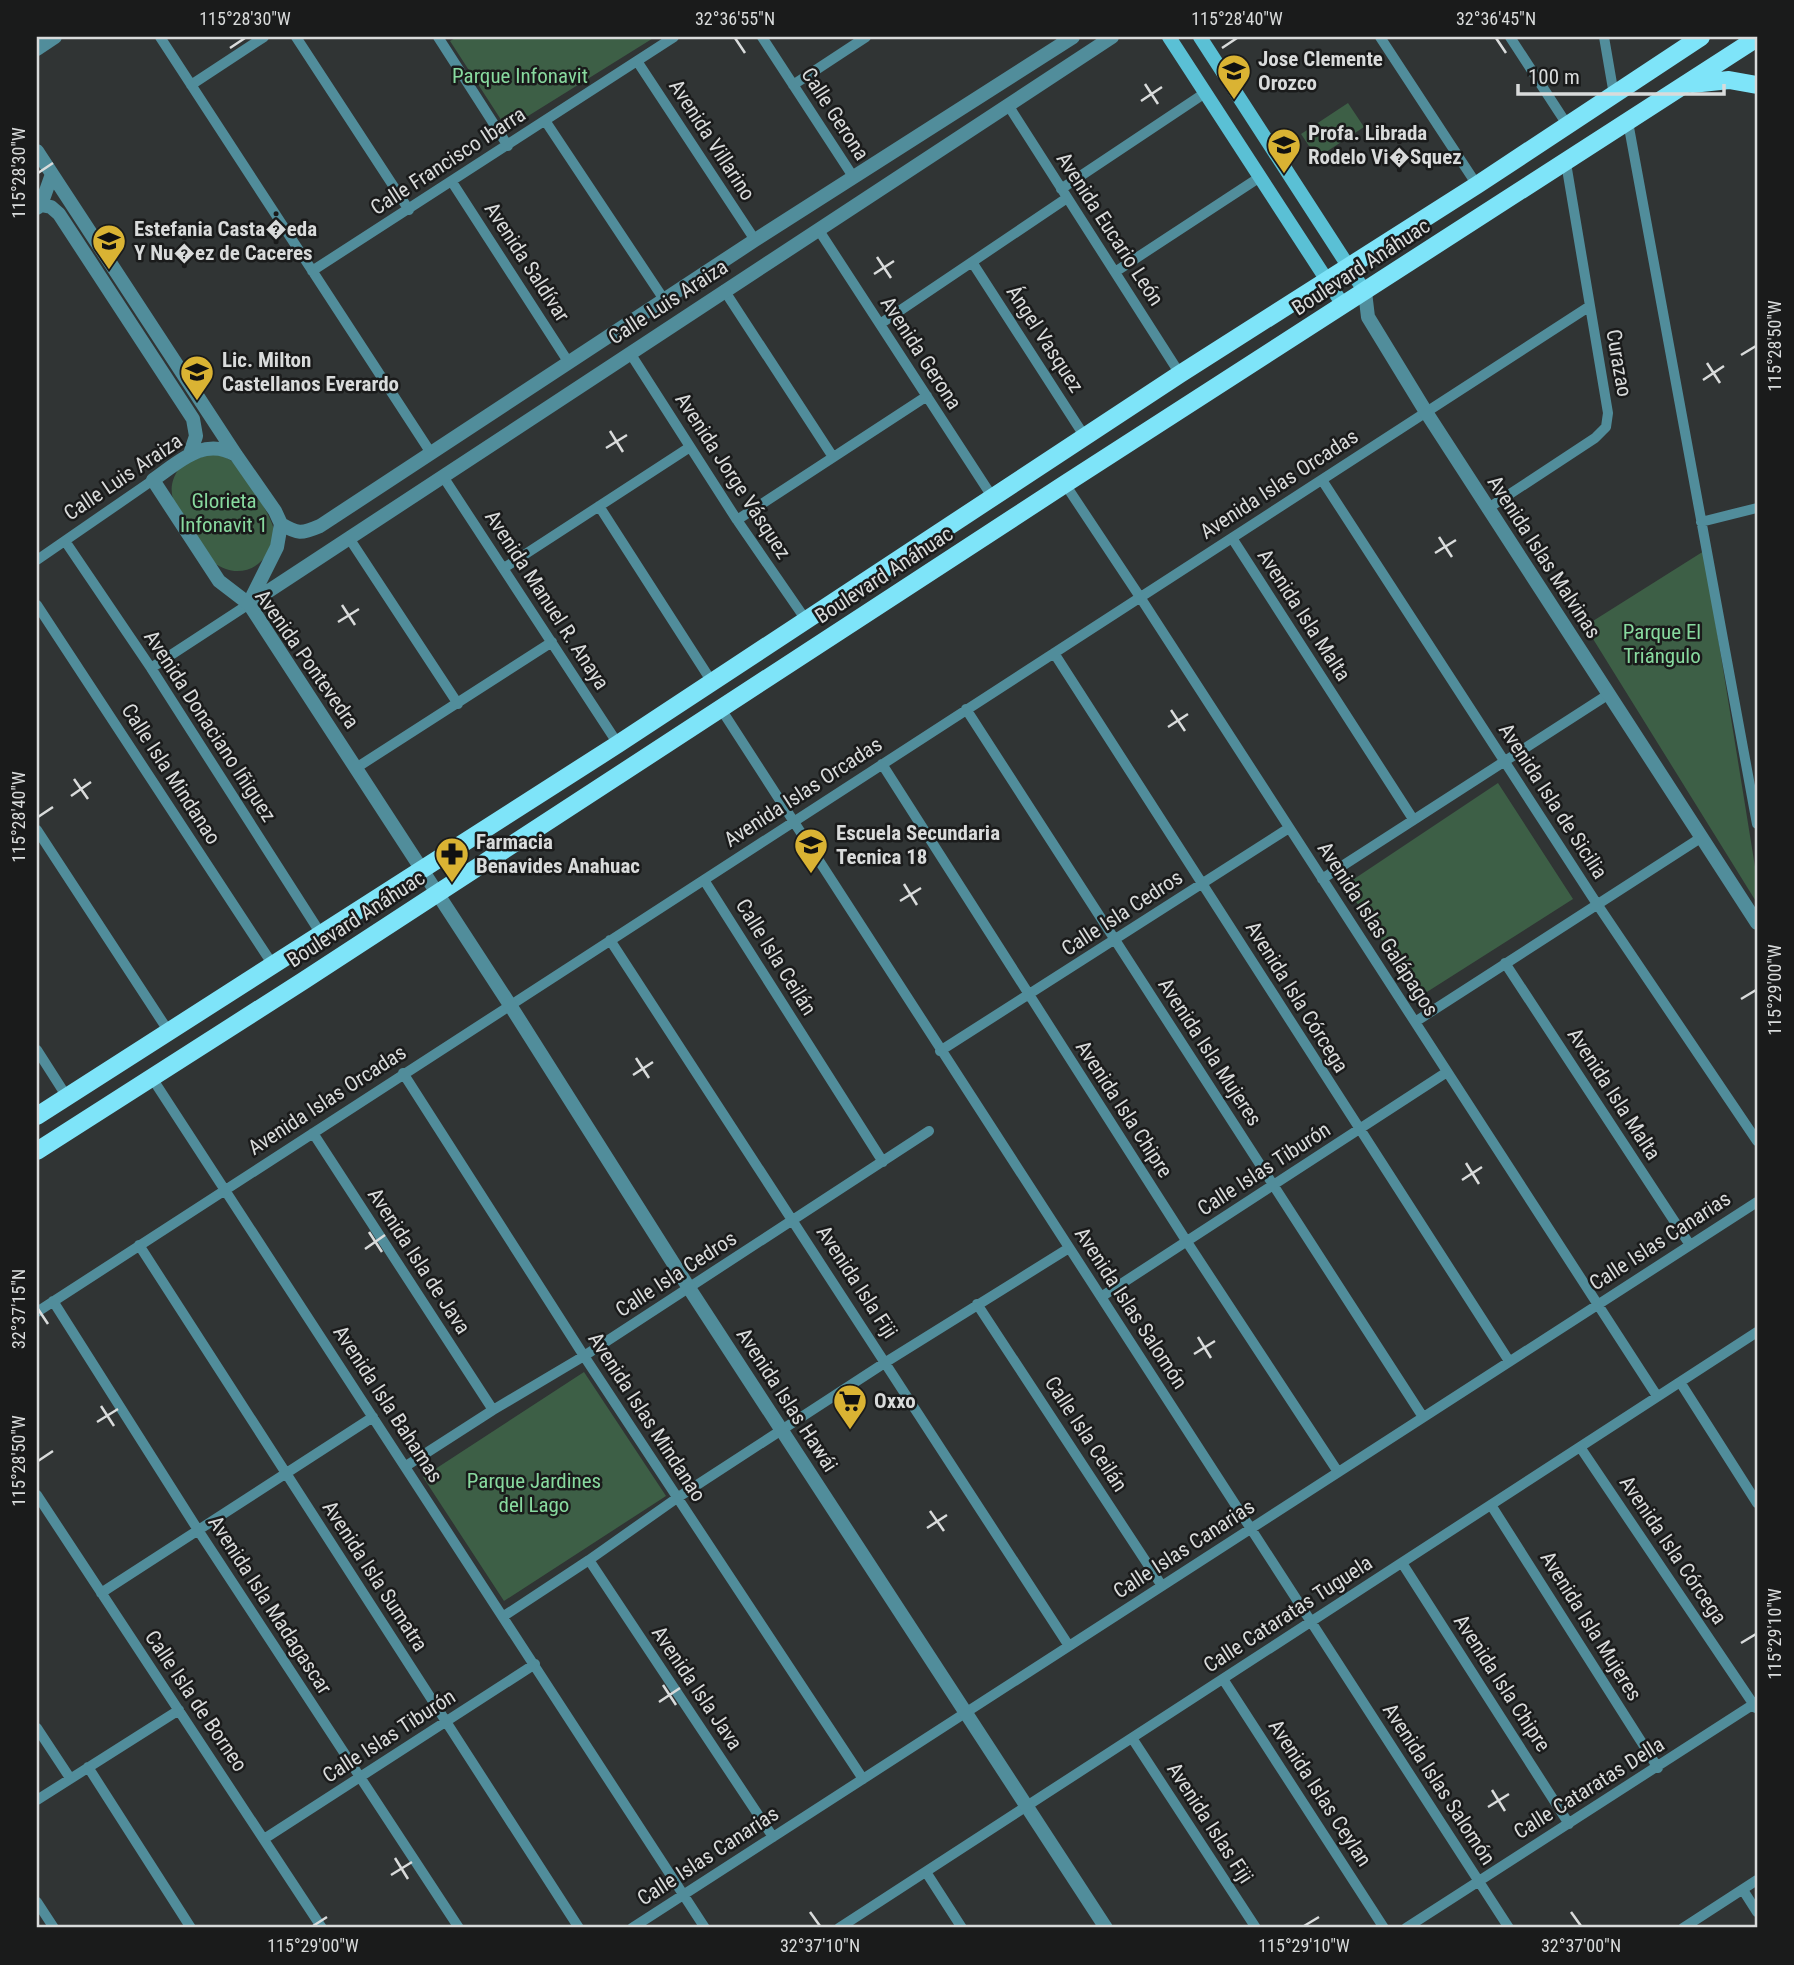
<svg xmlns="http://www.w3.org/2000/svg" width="1794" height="1965" font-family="'Roboto Condensed',sans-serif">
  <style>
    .green { fill: #3d5f46 }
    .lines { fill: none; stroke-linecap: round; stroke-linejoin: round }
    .minor { stroke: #518d9b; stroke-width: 10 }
    .tertiary { stroke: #518d9b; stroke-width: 14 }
    .secondary { stroke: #5ac0d5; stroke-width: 14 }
    .primary { stroke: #7ee4f9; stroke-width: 18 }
    .ticks { fill: none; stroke: #d9dbdb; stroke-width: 2.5 }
    .labels { text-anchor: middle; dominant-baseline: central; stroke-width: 5; stroke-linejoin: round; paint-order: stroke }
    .poi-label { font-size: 21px; font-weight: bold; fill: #d9dbdb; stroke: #1a1b1b; text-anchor: start }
    .park-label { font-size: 21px; fill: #88da9f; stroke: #1a1b1b }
    .street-label { font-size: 21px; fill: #d9dbdb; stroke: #1a1b1b }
    .neatline { fill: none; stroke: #d9dbdb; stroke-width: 2.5 }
    .ticks-label { font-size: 18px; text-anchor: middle; fill: #d9dbdb }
  </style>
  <rect width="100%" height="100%" fill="#303434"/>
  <path class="green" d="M 457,37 L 655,37 L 507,129 L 450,41 Z
    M 1348,103 L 1364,127 L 1317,158 L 1301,134 Z
    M 215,453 C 221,456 229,458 234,463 C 243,471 275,521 274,532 C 272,565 240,583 213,562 C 200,552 191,530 182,517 C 169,497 167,483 183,463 Z
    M 1704,551 L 1757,879 L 1757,903 L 1585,626 Z
    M 1498,783 L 1573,899 L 1419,997 L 1345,885 Z
    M 584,1372 L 666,1496 L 504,1601 L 423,1477 Z"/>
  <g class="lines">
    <path class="minor" d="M 160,37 L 431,453
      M 296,37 L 409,210
      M 438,37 L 508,146
      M 762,37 L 854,178
      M 1380,37 L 1477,185
      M 1510,37 L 1568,126
      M 1604,37 L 1614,95
      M 637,61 L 755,240
      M 191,85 L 264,37
      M 793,85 L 866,37
      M 1008,105 L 1180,374
      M 546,122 L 665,301
      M 1628,122 L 1757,824
      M 452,182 L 569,363
      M 1061,189 L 1205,93
      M 818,229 L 993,498
      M 972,262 L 1085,437
      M 312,271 L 674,37
      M 1115,272 L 1260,177
      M 724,290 L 833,457
      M 880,324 L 1067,198
      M 630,353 L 737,520 L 806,620
      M 444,478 L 618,744
      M 1322,480 L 1597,904 L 1757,1141
      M 1065,484 L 1140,597 L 1657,1396
      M 599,506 L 712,682
      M 1487,509 L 1595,438 L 1606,427 L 1608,413 L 1566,163
      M 737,520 L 927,396
      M 1701,522 L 1757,508
      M 349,538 L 458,704
      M 1232,538 L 1413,819
      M 65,541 L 151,668 L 321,934
      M 37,560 L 153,480
      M 504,568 L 690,447
      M 37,605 L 273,965
      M 1054,653 L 1509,1361
      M 151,668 L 249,604
      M 721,709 L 1509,1928
      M 966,709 L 1423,1417
      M 882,764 L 1187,1242 L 1338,1472
      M 356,768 L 552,642
      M 37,830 L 169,1032
      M 1322,879 L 1609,694
      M 704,880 L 883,1162
      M 610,940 L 1069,1646
      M 1505,963 L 1690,1245
      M 1415,1022 L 1702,837
      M 37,1050 L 67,1097
      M 940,1051 L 1289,828
      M 403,1073 L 584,1356 L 863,1779
      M 152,1078 L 705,1928
      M 313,1133 L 493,1410
      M 139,1245 L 579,1928
      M 1101,1297 L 1447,1072
      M 53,1301 L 198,1530 L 459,1928
      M 977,1304 L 1162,1586
      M 37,1312 L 1590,306
      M 1680,1382 L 1757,1503
      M 1580,1447 L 1756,1708
      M 406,1466 L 493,1410 L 584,1356 L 929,1131
      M 37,1495 L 322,1928
      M 1491,1505 L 1658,1768
      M 589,1560 L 773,1837
      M 1402,1563 L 1569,1824
      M 101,1593 L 373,1417
      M 504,1616 L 589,1560 L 677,1498 L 886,1362 L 1069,1248
      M 1223,1679 L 1384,1928
      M 37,1728 L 70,1778
      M 1132,1738 L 1256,1928
      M 88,1767 L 191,1928
      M 37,1800 L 179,1710
      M 264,1839 L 535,1664
      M 926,1872 L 962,1928
      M 1743,1890 L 1757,1912
      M 37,1902 L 54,1928
      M 632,1928 L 1757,1202
      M 839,1928 L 1757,1332
      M 1406,1928 L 1757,1702
      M 1683,1928 L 1757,1880"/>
    <path class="tertiary" d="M 37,49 L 55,37
      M 37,151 L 236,455 L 275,511 L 281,524 L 277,547 L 249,603
      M 41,205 L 51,207 L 59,214 L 193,419 L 196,436 L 190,454
      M 37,208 L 41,205 L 52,174
      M 1365,292 L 1368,317 L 1426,412 L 1757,923
      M 236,455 C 204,436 179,462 153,480 L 219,581 L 249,604 L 510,1005 L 689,1288 L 1106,1928
      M 281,524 C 298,534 301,534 320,526 L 755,240 L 1073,37
      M 249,604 L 1112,37"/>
    <path class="secondary" d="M 1169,37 L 1343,305
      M 1200,37 L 1365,292"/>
    <path class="primary" d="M 1692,84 L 1729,80 L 1757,85
      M 37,1116 L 618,744 L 1180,374 L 1477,185 L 1701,37
      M 37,1151 L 303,981 L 1065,484 L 1757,38"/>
  </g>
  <path class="ticks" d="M 735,38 L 745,53M 1496,38 L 1506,53M 230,48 L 245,38M 1222,48 L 1237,38M 1145,84 L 1158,104M 1141,101 L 1162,87M 38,173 L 53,163M 877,257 L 891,278M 874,274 L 894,261M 1741,355 L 1756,346M 1707,363 L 1720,383M 1703,380 L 1724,366M 610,431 L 623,452M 606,448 L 627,435M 1439,537 L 1452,557M 1435,553 L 1456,540M 342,605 L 355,625M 338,622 L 359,609M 1171,710 L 1185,731M 1168,727 L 1188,714M 74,779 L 88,799M 71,796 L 91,782M 38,817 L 53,807M 904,884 L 917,905M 900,901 L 921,888M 1741,999 L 1756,990M 636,1058 L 649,1078M 633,1075 L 653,1062M 1466,1163 L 1479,1184M 1462,1180 L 1482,1167M 369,1232 L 382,1252M 365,1249 L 385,1235M 38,1309 L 48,1324M 1198,1337 L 1211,1358M 1194,1354 L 1215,1341M 101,1406 L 114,1426M 97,1422 L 118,1409M 38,1461 L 53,1451M 930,1511 L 944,1531M 927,1528 L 947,1515M 1741,1643 L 1756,1634M 663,1685 L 676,1705M 659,1702 L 680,1688M 1492,1790 L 1505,1811M 1488,1807 L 1509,1794M 395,1858 L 408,1879M 391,1875 L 412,1862M 810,1912 L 820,1926M 1571,1912 L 1581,1926M 313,1926 L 327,1917M 1304,1926 L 1319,1917"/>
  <defs>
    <g id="school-pin" transform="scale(1.75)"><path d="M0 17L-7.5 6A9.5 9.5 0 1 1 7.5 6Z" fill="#dab333" stroke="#1a1b1b"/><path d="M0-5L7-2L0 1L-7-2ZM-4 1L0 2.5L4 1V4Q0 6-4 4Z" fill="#111"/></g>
    <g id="pharmacy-pin" transform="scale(1.75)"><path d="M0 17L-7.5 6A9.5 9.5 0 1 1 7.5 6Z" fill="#dab333" stroke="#1a1b1b"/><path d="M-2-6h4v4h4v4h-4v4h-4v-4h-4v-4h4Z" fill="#111"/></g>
    <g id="supermarket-pin" transform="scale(1.75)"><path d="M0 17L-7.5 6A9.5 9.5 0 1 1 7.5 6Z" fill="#dab333" stroke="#1a1b1b"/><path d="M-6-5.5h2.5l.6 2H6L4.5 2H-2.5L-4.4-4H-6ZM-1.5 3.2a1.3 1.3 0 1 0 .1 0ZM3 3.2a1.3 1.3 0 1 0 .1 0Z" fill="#111"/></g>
  </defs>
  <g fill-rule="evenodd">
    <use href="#school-pin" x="1234" y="71"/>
    <use href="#school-pin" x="1284" y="145"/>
    <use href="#school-pin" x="109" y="241"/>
    <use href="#school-pin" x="197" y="372"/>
    <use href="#school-pin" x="811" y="845"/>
    <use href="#pharmacy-pin" x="452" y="854"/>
    <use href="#supermarket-pin" x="850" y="1401"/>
  </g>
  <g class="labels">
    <g class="poi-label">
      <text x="1258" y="59">Jose Clemente<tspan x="1258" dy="24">Orozco</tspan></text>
      <text x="1308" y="133">Profa. Librada<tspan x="1308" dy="24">Rodelo Vi�Squez</tspan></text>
      <text x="134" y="229">Estefania Casta�eda<tspan x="134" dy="24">Y Nu�ez de Caceres</tspan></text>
      <text x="222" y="360">Lic. Milton<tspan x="222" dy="24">Castellanos Everardo</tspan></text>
      <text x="836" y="833">Escuela Secundaria<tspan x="836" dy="24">Tecnica 18</tspan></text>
      <text x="476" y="842">Farmacia<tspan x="476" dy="24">Benavides Anahuac</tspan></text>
      <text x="874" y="1401">Oxxo</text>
    </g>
    <g class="park-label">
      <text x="520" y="76">Parque Infonavit</text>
      <text x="224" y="501">Glorieta<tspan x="224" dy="24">Infonavit 1</tspan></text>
      <text x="1662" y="632">Parque El<tspan x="1662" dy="24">Triángulo</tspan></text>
      <text x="534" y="1481">Parque Jardines<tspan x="534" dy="24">del Lago</tspan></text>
    </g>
    <g class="street-label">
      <text transform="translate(835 114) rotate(57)">Calle Gerona</text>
      <text transform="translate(712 140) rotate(57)">Avenida Villarino</text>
      <text transform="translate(448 161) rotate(-33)">Calle Francisco Ibarra</text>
      <text transform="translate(1110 229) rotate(57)">Avenida Eucario León</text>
      <text transform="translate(527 262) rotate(57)">Avenida Saldívar</text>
      <text transform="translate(1361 267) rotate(-33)">Boulevard Anáhuac</text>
      <text transform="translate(668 302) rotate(-33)">Calle Luis Araiza</text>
      <text transform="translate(1045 339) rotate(57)">Ángel Vasquez</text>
      <text transform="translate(921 353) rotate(57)">Avenida Gerona</text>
      <text transform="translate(1619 363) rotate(80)">Curazao</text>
      <text transform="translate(733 476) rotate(57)">Avenida Jorge Vásquez</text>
      <text transform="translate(123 477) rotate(-34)">Calle Luis Araiza</text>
      <text transform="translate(1279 484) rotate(-33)">Avenida Islas Orcadas</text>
      <text transform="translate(1544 557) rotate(57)">Avenida Islas Malvinas</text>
      <text transform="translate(884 575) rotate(-33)">Boulevard Anáhuac</text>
      <text transform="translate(547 600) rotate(57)">Avenida Manuel R. Anaya</text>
      <text transform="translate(1304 615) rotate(57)">Avenida Isla Malta</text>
      <text transform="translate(307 659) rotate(55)">Avenida Pontevedra</text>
      <text transform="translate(210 726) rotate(57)">Avenida Donaciano Iñiguez</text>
      <text transform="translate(171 774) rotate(57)">Calle Isla Mindanao</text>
      <text transform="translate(803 792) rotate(-33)">Avenida Islas Orcadas</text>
      <text transform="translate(1553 801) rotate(57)">Avenida Isla de Sicilia</text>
      <text transform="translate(1122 913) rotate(-33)">Calle Isla Cedros</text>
      <text transform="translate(356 919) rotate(-33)">Boulevard Anáhuac</text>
      <text transform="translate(1378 929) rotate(57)">Avenida Islas Galápagos</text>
      <text transform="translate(776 957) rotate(58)">Calle Isla Ceilán</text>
      <text transform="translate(1297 997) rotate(58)">Avenida Isla Córcega</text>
      <text transform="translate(1210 1052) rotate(57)">Avenida Isla Mujeres</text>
      <text transform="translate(1614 1094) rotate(57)">Avenida Isla Malta</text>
      <text transform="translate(327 1100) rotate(-33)">Avenida Islas Orcadas</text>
      <text transform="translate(1124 1109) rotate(57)">Avenida Isla Chipre</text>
      <text transform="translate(1264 1169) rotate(-33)">Calle Islas Tiburón</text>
      <text transform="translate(1660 1241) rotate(-33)">Calle Islas Canarias</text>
      <text transform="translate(419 1261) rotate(57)">Avenida Isla de Java</text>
      <text transform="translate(676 1274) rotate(-33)">Calle Isla Cedros</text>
      <text transform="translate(857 1282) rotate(57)">Avenida Isla Fiji</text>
      <text transform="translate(1131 1308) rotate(57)">Avenida Islas Salomón</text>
      <text transform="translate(787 1400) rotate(57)">Avenida Islas Hawái</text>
      <text transform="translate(388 1404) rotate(57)">Avenida Isla Bahamas</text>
      <text transform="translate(647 1417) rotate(57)">Avenida Islas Mindanao</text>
      <text transform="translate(1086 1434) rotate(57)">Calle Isla Ceilán</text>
      <text transform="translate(1184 1549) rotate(-33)">Calle Islas Canarias</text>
      <text transform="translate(1673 1550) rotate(56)">Avenida Isla Córcega</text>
      <text transform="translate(375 1576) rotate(57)">Avenida Isla Sumatra</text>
      <text transform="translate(270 1605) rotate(57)">Avenida Isla Madagascar</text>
      <text transform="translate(1288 1614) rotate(-33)">Calle Cataratas Tuguela</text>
      <text transform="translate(1591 1626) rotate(58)">Avenida Isla Mujeres</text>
      <text transform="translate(1502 1683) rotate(57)">Avenida Isla Chipre</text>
      <text transform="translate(697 1688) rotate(56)">Avenida Isla Java</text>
      <text transform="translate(196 1701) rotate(56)">Calle Isla de Borneo</text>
      <text transform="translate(389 1736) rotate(-33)">Calle Islas Tiburón</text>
      <text transform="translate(1439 1784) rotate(57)">Avenida Islas Salomón</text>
      <text transform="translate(1589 1788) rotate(-32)">Calle Cataratas Della</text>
      <text transform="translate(1320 1793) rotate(57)">Avenida Islas Ceylan</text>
      <text transform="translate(1210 1823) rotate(57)">Avenida Islas Fiji</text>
      <text transform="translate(708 1856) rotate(-33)">Calle Islas Canarias</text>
    </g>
  </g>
  <rect width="1794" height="1965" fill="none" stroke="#1a1b1b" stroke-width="77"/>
  <path d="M1518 84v10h206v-10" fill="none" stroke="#d9dbdb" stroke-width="3.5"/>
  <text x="1528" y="84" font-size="21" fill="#d9dbdb" stroke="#1a1b1b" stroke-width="5" paint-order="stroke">100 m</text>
  <rect x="38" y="38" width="1718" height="1888" class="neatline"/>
  <g class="ticks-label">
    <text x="245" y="25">115°28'30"W</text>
    <text x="735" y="25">32°36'55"N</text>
    <text x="1237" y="25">115°28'40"W</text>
    <text x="1496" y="25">32°36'45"N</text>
    <text transform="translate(19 173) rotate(-90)" y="6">115°28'30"W</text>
    <text transform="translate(1775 346) rotate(-90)" y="6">115°28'50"W</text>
    <text transform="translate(19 817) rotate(-90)" y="6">115°28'40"W</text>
    <text transform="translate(1775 990) rotate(-90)" y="6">115°29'00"W</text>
    <text transform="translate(19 1309) rotate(-90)" y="6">32°37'15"N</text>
    <text transform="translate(19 1461) rotate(-90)" y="6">115°28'50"W</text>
    <text transform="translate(1775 1634) rotate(-90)" y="6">115°29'10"W</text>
    <text x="313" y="1952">115°29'00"W</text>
    <text x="820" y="1952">32°37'10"N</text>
    <text x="1304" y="1952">115°29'10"W</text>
    <text x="1581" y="1952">32°37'00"N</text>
  </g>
</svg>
